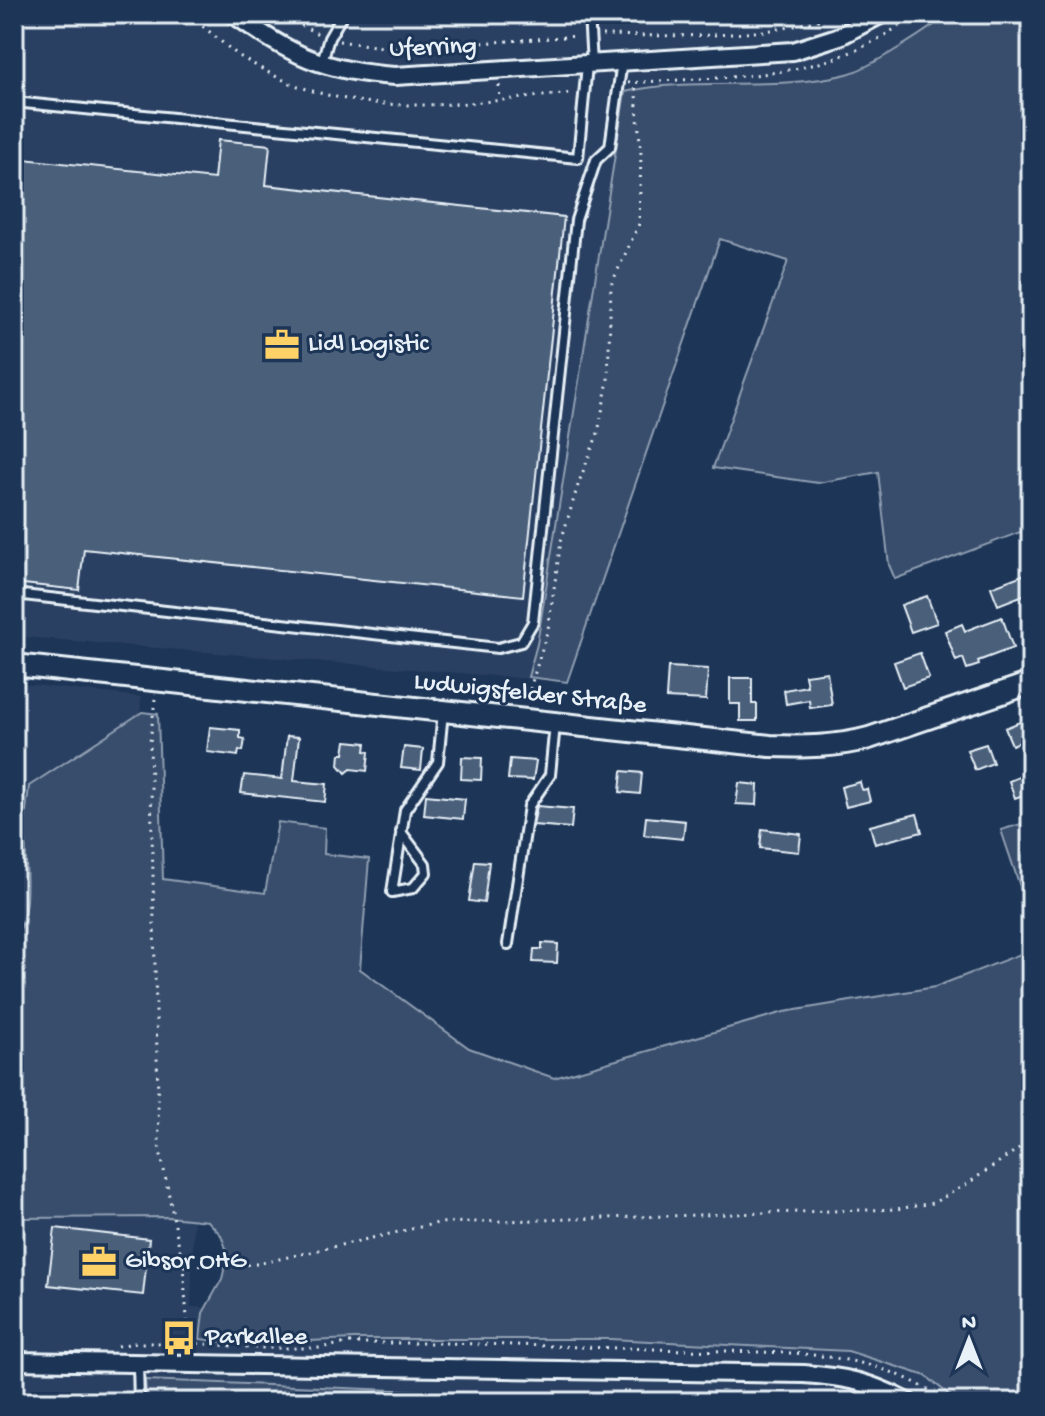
<svg xmlns="http://www.w3.org/2000/svg" width="1045" height="1416" font-family="'Gochi Hand',sans-serif">
  <style>
    .built { fill: #2a4162 }
    .green { fill: #374d6c; stroke: #909fb2; stroke-width: 2 }
    .building { fill: #495e7a; stroke: #e8f1f8; stroke-width: 2 }
    .lines { fill: none; stroke-linecap: round; stroke-linejoin: round }
    .service-casing { stroke: #e8f1f8; stroke-width: 14 }
    .minor-casing { stroke: #e8f1f8; stroke-width: 22 }
    .tertiary-casing { stroke: #e8f1f8; stroke-width: 26 }
    .path { stroke: #e8f1f8; stroke-width: 3; stroke-dasharray: 2 6; stroke-linecap: butt }
    .service { stroke: #1d3557; stroke-width: 8 }
    .minor { stroke: #1d3557; stroke-width: 16 }
    .tertiary { stroke: #1d3557; stroke-width: 20 }
    .labels { text-anchor: middle; dominant-baseline: central; stroke-width: 6; stroke-linejoin: round; paint-order: stroke }
    .street-label { font-size: 26px; fill: #e8f1f8; stroke: #1d3557 }
    .poi-label { font-size: 26px; fill: #e8f1f8; stroke: #1d3557; text-anchor: start }
  </style>
  <rect width="100%" height="100%" fill="#1d3557"/>
  <filter id="ink" filterUnits="userSpaceOnUse"><feTurbulence type="fractalNoise" baseFrequency=".0125" numOctaves="2"/><feDisplacementMap in="SourceGraphic" scale="16" xChannelSelector="R" yChannelSelector="G"/><feConvolveMatrix kernelMatrix="1 2 1 2 8 2 1 2 1" color-interpolation-filters="sRGB"/></filter>
  <g filter="url(#ink)">
    <path class="built" d="M 14,14 L 1031,14 L 720,239 L 567,682 L 14,636 Z
      M 14,683 L 141,697 L 139,744 L 42,897 L 14,977 Z
      M 14,1176 L 194,1211 L 191,1307 L 888,1327 L 997,1402 L 14,1402 Z"/>
    <path class="green" d="M 948,14 L 1031,14 L 1031,528 L 895,579 L 889,565 L 878,472 L 818,483 L 713,468 L 788,261 L 720,239 L 567,682 L 528,677 L 537,644 L 625,92 C 698,76 774,92 847,74 C 870,68 929,30 948,14 Z
      M 142,712 L 158,714 L 163,879 L 265,893 L 278,822 L 325,828 L 324,854 L 369,859 L 360,969 L 469,1048 L 554,1078 L 784,1012 L 935,987 L 1031,950 L 1031,1402 L 958,1402 L 926,1376 L 848,1351 L 610,1339 L 354,1339 L 239,1344 L 200,1339 L 203,1313 L 222,1279 L 228,1254 L 221,1235 L 208,1221 L 169,1217 L 14,1218 L 14,944 C 34,907 24,864 25,824 C 25,812 28,799 29,786 Z
      M 1031,821 L 1031,919 L 1001,830 Z
      M 145,1380 L 467,1393 L 466,1402 L 147,1402 Z"/>
    <path class="building" d="M 218,140 L 270,145 L 266,185 L 564,217 L 523,596 L 84,549 L 79,590 L 14,583 L 14,158 L 214,179 Z
      M 1025,574 L 1031,592 L 998,605 L 991,587 Z
      M 927,596 L 937,623 L 911,632 L 901,605 Z
      M 1002,617 L 1013,648 L 978,661 L 979,665 L 967,669 L 963,658 L 956,661 L 945,631 L 962,624 L 965,631 Z
      M 920,653 L 929,678 L 903,687 L 894,662 Z
      M 668,667 L 708,669 L 706,700 L 666,698 Z
      M 827,672 L 832,705 L 810,708 L 809,700 L 786,704 L 784,690 L 807,686 L 805,675 Z
      M 730,678 L 752,678 L 752,704 L 757,704 L 757,721 L 740,721 L 740,704 L 730,704 Z
      M 1022,721 L 1024,727 L 1031,724 L 1031,738 L 1012,745 L 1005,728 Z
      M 210,727 L 240,730 L 240,738 L 245,739 L 243,751 L 239,750 L 238,756 L 207,752 Z
      M 287,736 L 299,737 L 294,781 L 327,784 L 325,802 L 241,793 L 244,775 L 282,779 Z
      M 346,741 L 366,743 L 365,751 L 369,752 L 367,771 L 351,769 L 346,773 L 339,765 L 340,754 L 344,754 Z
      M 986,744 L 993,763 L 975,770 L 967,750 Z
      M 404,747 L 423,749 L 421,770 L 401,768 Z
      M 462,757 L 482,758 L 481,780 L 461,779 Z
      M 510,759 L 536,761 L 533,780 L 508,779 Z
      M 622,771 L 642,773 L 640,794 L 620,792 Z
      M 1031,772 L 1031,792 L 1015,798 L 1009,781 Z
      M 860,782 L 862,790 L 867,789 L 870,801 L 846,807 L 841,787 Z
      M 739,783 L 758,785 L 757,805 L 736,804 Z
      M 426,795 L 465,799 L 463,819 L 424,815 Z
      M 537,806 L 573,809 L 571,828 L 533,825 Z
      M 917,814 L 922,832 L 875,844 L 870,826 Z
      M 646,817 L 685,821 L 683,839 L 644,835 Z
      M 762,829 L 801,834 L 799,852 L 760,848 Z
      M 475,861 L 489,862 L 484,903 L 469,901 Z
      M 542,943 L 558,944 L 557,963 L 533,962 L 534,949 L 542,949 Z
      M 55,1228 L 149,1239 L 143,1295 L 48,1285 Z"/>
    <g class="lines">
      <g class="service-casing">
        <path id="service" d="M 589,14 L 592,64
          M 321,65 L 329,38 L 343,14
          M 14,102 L 578,158 L 587,65
          M 14,594 L 498,648 L 521,642 L 533,622 L 576,220 L 596,160 L 610,147 L 622,61
          M 401,832 L 425,864 L 426,873 L 413,888 L 392,892 L 405,810 L 438,762 L 443,712
          M 508,944 L 529,806 L 550,775 L 555,724
          M 138,1363 L 139,1402"/>
      </g>
      <g class="minor-casing">
        <path id="minor" d="M 233,14 C 292,55 322,71 395,76 L 793,51 L 840,36 L 882,14
          M 14,1361 L 804,1374 C 847,1377 869,1382 908,1402"/>
      </g>
      <g class="tertiary-casing">
        <path id="tertiary" d="M 14,665 L 770,746 C 804,747 836,747 869,738 L 1031,683"/>
      </g>
      <path class="path" d="M 182,14 C 205,24 220,43 241,57 C 251,63 262,69 273,75 C 366,122 473,102 573,93
        M 280,14 L 320,35
        M 602,35 C 672,36 771,40 835,14
        M 339,41 L 396,49 L 578,36
        M 628,83 C 733,75 828,84 915,14
        M 499,85 L 500,100
        M 530,689 L 548,629 L 561,541 L 579,482 L 598,433 L 608,380 L 611,285 L 639,224 L 641,154 L 635,83
        M 155,699 L 150,742 L 159,1145 L 183,1266 L 189,1344
        M 183,1266 L 257,1264 L 438,1223 L 897,1209 L 933,1203 L 967,1184 L 1031,1140
        M 118,1346 L 134,1343 L 189,1343 L 263,1348 L 319,1348 L 348,1343 L 444,1343 L 793,1353 C 848,1358 901,1367 945,1402"/>
      <use href="#service" class="service"/>
      <use href="#minor" class="minor"/>
      <use href="#tertiary" class="tertiary"/>
    </g>
  </g>
  <defs>
    <g id="office-bare" transform="scale(2.76)"><path d="M-6-3h4V-5.5h4V-3h4V5H-6ZM-1-4.5V-3h2v-1.5ZM-6 0V1H6V0Z" fill="#ffd166" stroke="#1d3557" stroke-width="2.5" paint-order="stroke"/></g>
    <g id="bus-bare" transform="scale(2.76)"><path d="M-5-6H5V4H4V6H2V4H-2V6H-4V4H-5ZM-3.5-4V0h7V-4ZM-3.5 1.2v1.5H-2V1.2ZM2 1.2v1.5H3.5V1.2Z" fill="#ffd166" stroke="#1d3557" stroke-width="2.5" paint-order="stroke"/></g>
  </defs>
  <g fill-rule="evenodd">
    <use href="#office-bare" x="282" y="345"/>
    <use href="#office-bare" x="99" y="1262"/>
    <use href="#bus-bare" x="179" y="1338"/>
  </g>
  <g class="labels">
    <g class="street-label">
      <text transform="translate(433 49) rotate(-2)">Uferring</text>
      <text transform="translate(530 695) rotate(6)">Ludwigsfelder Straße</text>
    </g>
    <g class="poi-label">
      <text x="308" y="345">Lidl Logistic</text>
      <text x="125" y="1262">Gibsor OHG</text>
      <text x="205" y="1338">Parkallee</text>
    </g>
  </g>
  <rect width="1045" height="1416" fill="none" stroke="#1d3557" stroke-width="48"/>
  <rect x="24" y="24" width="997" height="1368" fill="none" stroke="#e8f1f8" stroke-width="3" filter="url(#ink)"/>
  <g transform="translate(969 1340)" stroke="#1d3557" stroke-width="6" paint-order="stroke">
  <path d="M0-6L14 30L0 20L-14 30Z" fill="#e8f1f8"/>
  <text y="-12" font-size="22" font-weight="bold" text-anchor="middle" fill="#e8f1f8">N</text>
  </g>
</svg>
